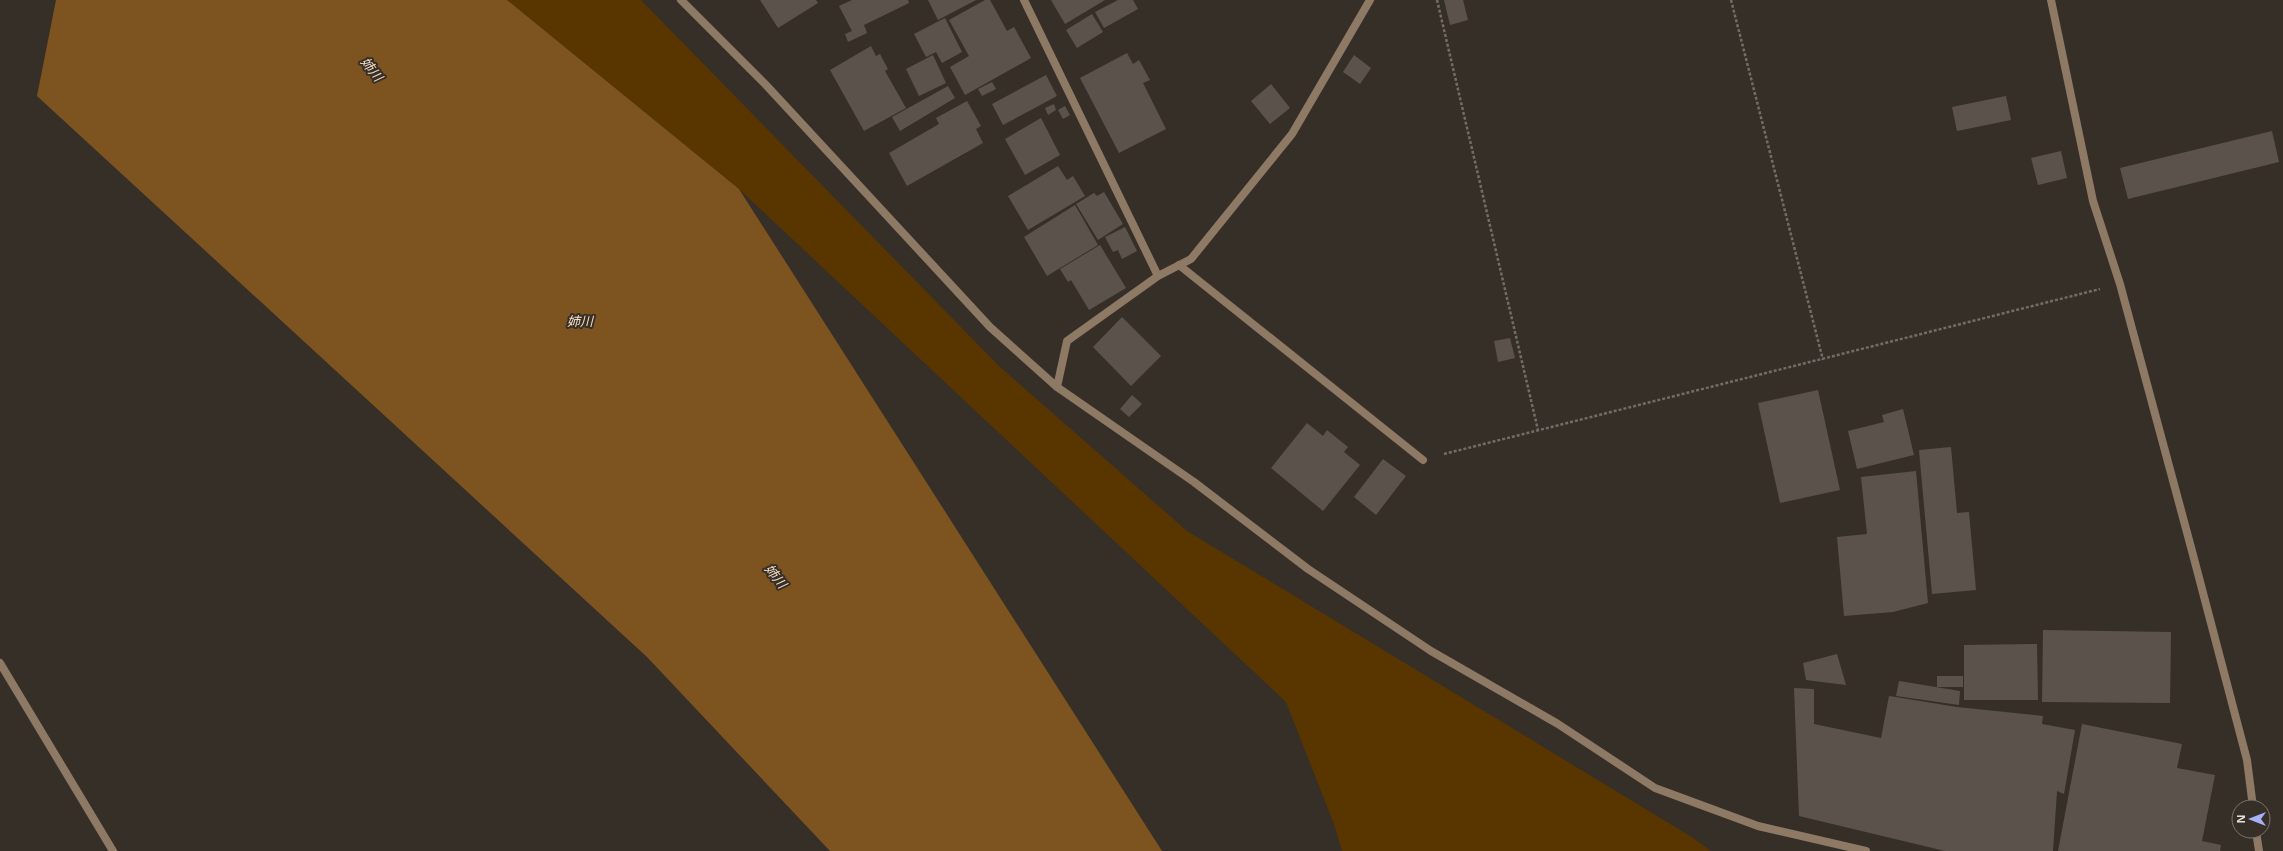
<svg xmlns="http://www.w3.org/2000/svg" width="2283" height="851" font-family="'Noto Sans','Noto Sans JP',sans-serif">
  <style>
    .green { fill: #593500 }
    .water { fill: #7d5420 }
    .building { fill: #5b534b }
    .lines { fill: none; stroke-linecap: round; stroke-linejoin: round }
    .path { stroke: #726c66; stroke-width: 2.5; stroke-dasharray: 3 2; stroke-linecap: butt }
    .service { stroke: #8d7964; stroke-width: 8 }
    .minor { stroke: #8d7964; stroke-width: 8 }
    .labels { text-anchor: middle; dominant-baseline: central; stroke-width: 4; stroke-linejoin: round; paint-order: stroke }
    .water-label { font-size: 13px; font-style: italic; fill: #f6dcc1; stroke: #362f28 }
  </style>
  <rect width="100%" height="100%" fill="#362f28"/>
  <path class="green" d="M 507,0 L 641,0 L 999,366 L 1187,531 L 1690,836 L 1711,851 L 1342,851 L 1334,824 L 1286,702 L 739,189 Z"/>
  <path class="water" d="M 56,0 L 507,0 L 739,189 L 1162,851 L 830,851 L 647,657 L 37,96 Z"/>
  <path class="building" d="M 760,0 L 816,0 L 818,3 L 778,28 Z
    M 852,0 L 908,0 L 909,3 L 864,25 L 867,33 L 848,42 L 845,34 L 852,31 L 839,6 Z
    M 928,0 L 976,0 L 938,20 Z
    M 985,0 L 990,0 L 1007,31 L 1014,27 L 1031,58 L 965,95 L 950,67 L 969,56 L 949,20 Z
    M 1051,0 L 1105,0 L 1065,24 Z
    M 1118,0 L 1133,0 L 1138,9 L 1104,28 L 1095,12 Z
    M 1444,0 L 1463,0 L 1468,20 L 1450,25 Z
    M 1092,14 L 1103,32 L 1077,48 L 1066,30 Z
    M 945,18 L 962,52 L 942,63 L 936,52 L 926,57 L 914,34 Z
    M 871,46 L 876,56 L 880,54 L 888,69 L 885,71 L 906,108 L 864,131 L 830,70 Z
    M 1127,53 L 1133,64 L 1139,60 L 1150,80 L 1143,83 L 1166,129 L 1119,153 L 1080,78 Z
    M 933,55 L 946,83 L 919,96 L 906,69 Z
    M 1354,55 L 1371,68 L 1360,84 L 1343,72 Z
    M 1046,75 L 1057,96 L 1003,125 L 992,104 Z
    M 992,82 L 996,89 L 982,96 L 978,89 Z
    M 1271,84 L 1290,108 L 1270,124 L 1251,101 Z
    M 948,86 L 955,98 L 900,131 L 892,117 Z
    M 2006,96 L 2011,120 L 1957,131 L 1952,107 Z
    M 967,101 L 981,126 L 976,129 L 983,143 L 907,186 L 889,153 L 939,124 L 936,118 Z
    M 1054,104 L 1056,110 L 1048,115 L 1045,108 Z
    M 1065,106 L 1070,115 L 1063,119 L 1058,110 Z
    M 1041,118 L 1060,155 L 1025,175 L 1005,139 Z
    M 2272,131 L 2279,162 L 2128,199 L 2120,168 Z
    M 2061,151 L 2067,178 L 2038,185 L 2031,158 Z
    M 1058,166 L 1067,180 L 1073,176 L 1085,196 L 1028,230 L 1008,196 Z
    M 1104,192 L 1123,224 L 1098,240 L 1076,204 L 1094,193 L 1097,196 Z
    M 1075,205 L 1098,245 L 1047,276 L 1024,237 Z
    M 1125,227 L 1137,251 L 1122,259 L 1118,250 L 1113,252 L 1105,237 Z
    M 1100,245 L 1126,288 L 1089,310 L 1071,280 L 1068,282 L 1060,269 Z
    M 1122,317 L 1161,356 L 1131,386 L 1093,347 Z
    M 1510,338 L 1515,358 L 1498,362 L 1494,341 Z
    M 1818,390 L 1840,490 L 1780,503 L 1758,403 Z
    M 1132,395 L 1142,404 L 1129,417 L 1120,409 Z
    M 1903,409 L 1914,455 L 1857,469 L 1848,431 L 1884,422 L 1882,415 Z
    M 1307,423 L 1323,436 L 1327,430 L 1348,447 L 1344,452 L 1360,465 L 1323,511 L 1271,468 Z
    M 1951,447 L 1957,513 L 1969,512 L 1976,590 L 1932,594 L 1919,450 Z
    M 1383,459 L 1406,476 L 1376,515 L 1354,497 Z
    M 1916,471 L 1928,603 L 1893,612 L 1844,616 L 1837,537 L 1867,534 L 1861,477 Z
    M 2043,630 L 2171,632 L 2170,703 L 2042,702 Z
    M 2037,644 L 2038,700 L 1964,700 L 1964,645 Z
    M 1837,654 L 1846,685 L 1806,680 L 1803,663 Z
    M 1937,676 L 1963,676 L 1963,687 L 1937,687 Z
    M 1899,681 L 1960,691 L 1959,705 L 1896,696 Z
    M 1794,688 L 1814,689 L 1814,724 L 1881,738 L 1889,696 L 1957,707 L 2043,716 L 2042,724 L 2075,730 L 2064,794 L 2057,791 L 2053,851 L 1945,851 L 1799,816 Z
    M 2082,724 L 2182,744 L 2177,768 L 2215,775 L 2202,841 L 2221,845 L 2220,851 L 2058,851 Z"/>
  <g class="lines">
    <path class="path" d="M 1437,0 L 1538,430
      M 1731,0 L 1823,360
      M 1444,454 L 2100,289"/>
    <path class="service" d="M 1179,265 L 1423,460"/>
    <path class="minor" d="M 681,0 L 766,85 L 990,327 L 1057,387 L 1194,482 L 1308,569 L 1431,651 L 1558,724 L 1655,788 L 1758,826 L 1866,851
      M 1024,0 L 1158,276
      M 2051,0 L 2093,201 L 2120,284 L 2192,551 L 2247,760 L 2253,807
      M 1057,387 L 1067,341 L 1158,276 L 1191,259 L 1292,134 L 1370,0
      M 0,663 L 113,851
      M 2256,831 L 2259,851"/>
  </g>
  <g class="labels">
    <g class="water-label">
      <text transform="translate(372 69) rotate(51)">姉川</text>
      <text x="580" y="321">姉川</text>
      <text transform="translate(776 576) rotate(51)">姉川</text>
    </g>
  </g>
  <g transform="translate(2251 819) rotate(270)"><circle r="19" fill="#362f28" stroke="#7b756f"/>
  <path d="M0-3L7 15L0 10L-7 15Z" fill="#a8b0fc"/>
  <text y="-6" font-size="11" font-weight="bold" text-anchor="middle" fill="#e2ded9">N</text>
  </g>
</svg>
